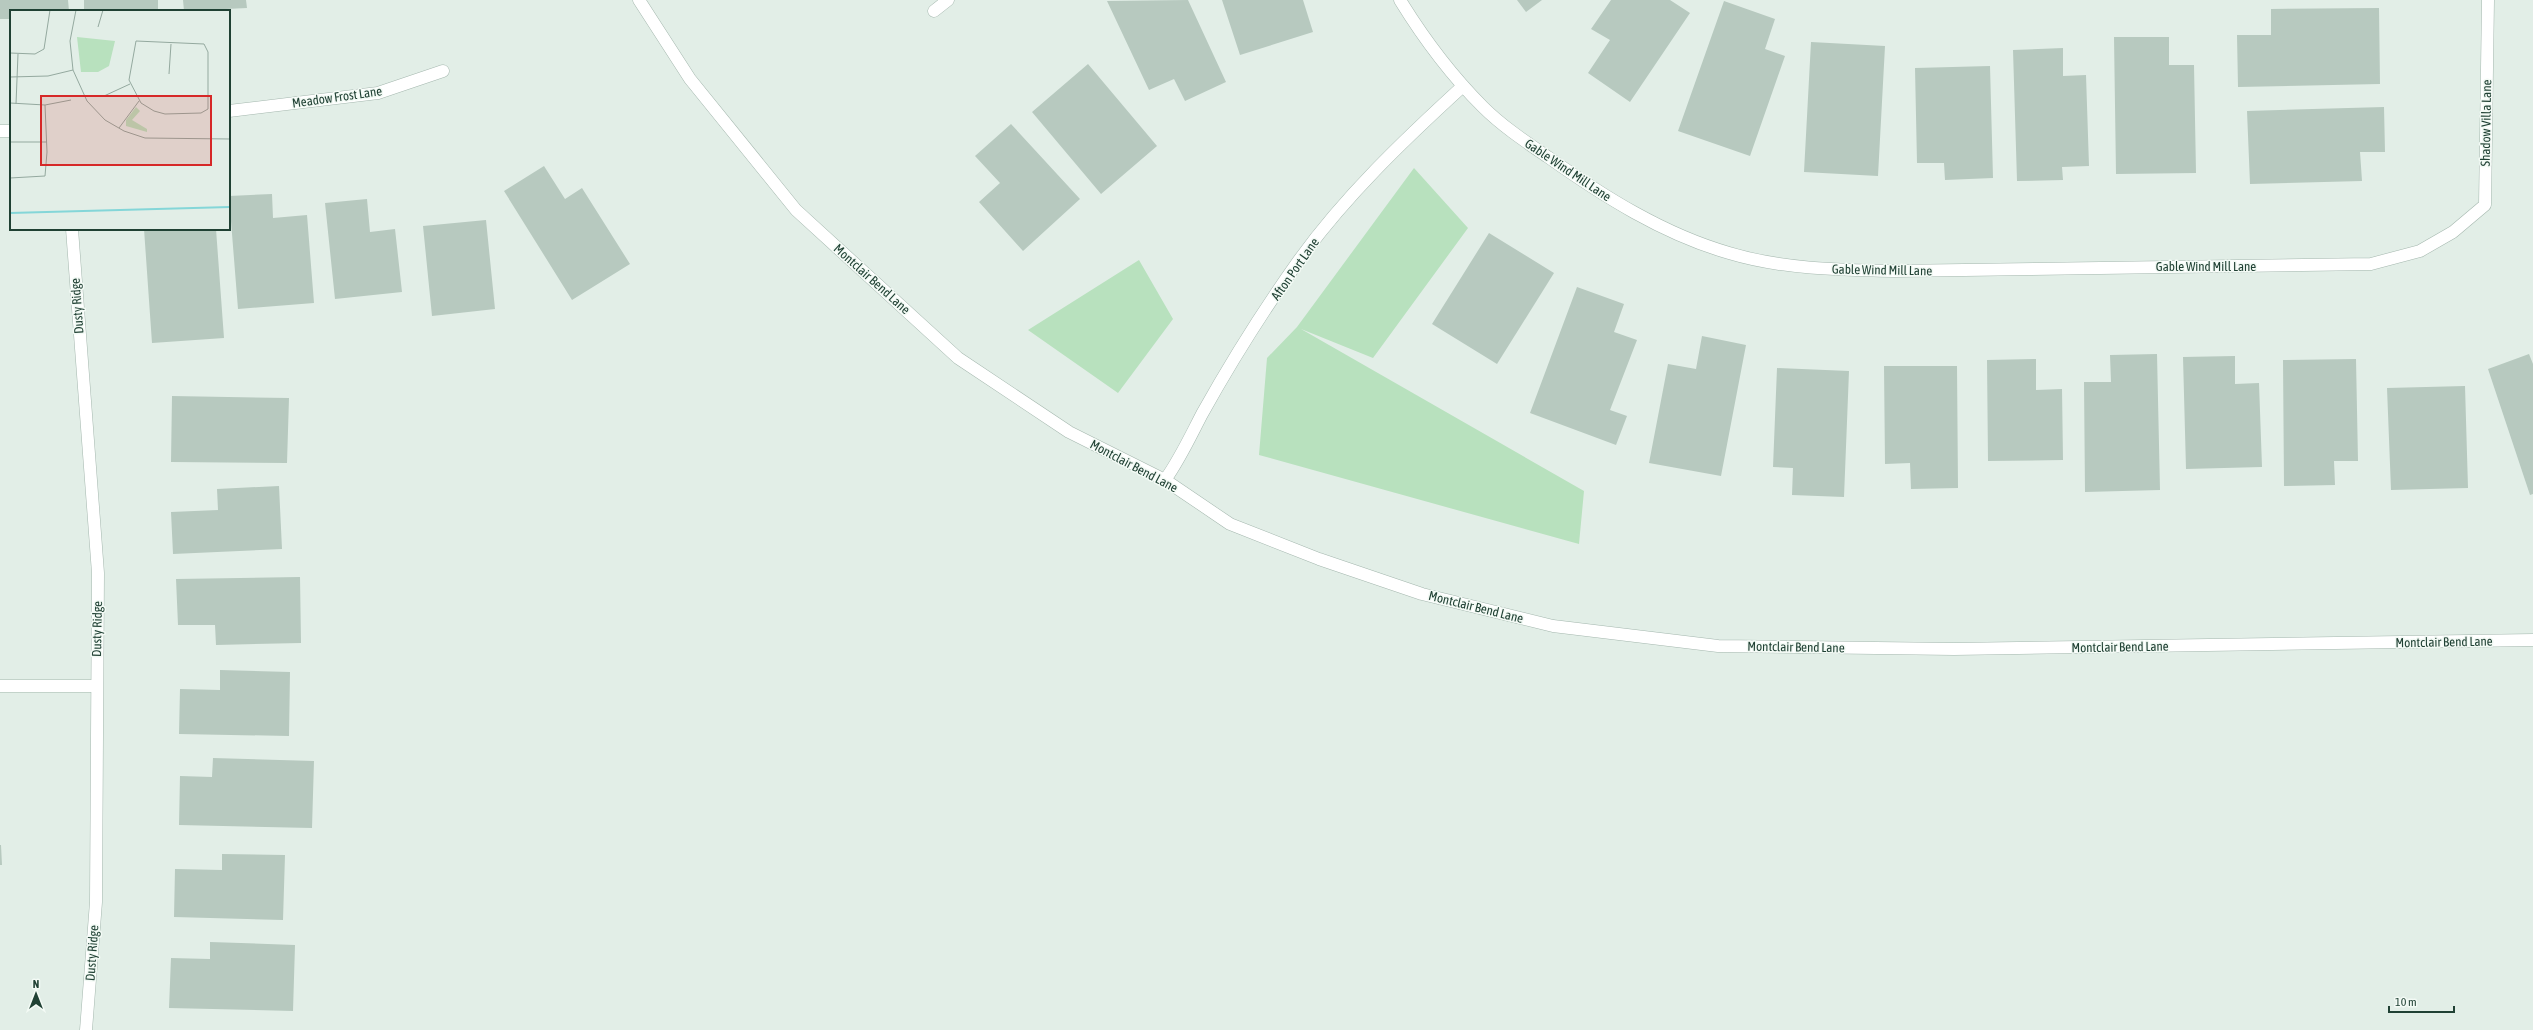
<svg xmlns="http://www.w3.org/2000/svg" width="2533" height="1030" font-family="'Asap Condensed',sans-serif">
  <style>
    .green { fill: #b8e1be }
    .building { fill: #b7c9bf }
    .lines { fill: none; stroke-linecap: round; stroke-linejoin: round }
    .minor-casing { stroke: #a4b7ae; stroke-width: 13 }
    .minor { stroke: #fff; stroke-width: 12 }
    .labels { text-anchor: middle; dominant-baseline: central; stroke-width: 3; stroke-linejoin: round; paint-order: stroke }
    .street-label { font-size: 13px; fill: #204134; stroke: #f3faf5 }
    .inset-river { fill: none; stroke: #84d6d8; stroke-width: 2 }
    .inset-road { fill: none; stroke: #94a99f; stroke-width: 1 }
    .view { fill: #d62828; fill-opacity: 0.15; stroke: #d62828; stroke-width: 2 }
    .inset-edge { fill: none; stroke: #204134; stroke-width: 2 }
  </style>
  <rect width="100%" height="100%" fill="#e2eee7"/>
  <path class="green" d="M 1414,168 L 1468,228 L 1373,358 L 1301,329 L 1584,491 L 1579,544 L 1259,455 L 1267,358 L 1297,327 Z
    M 1139,260 L 1173,319 L 1118,393 L 1028,330 Z"/>
  <path class="building" d="M 0,0 L 68,0 L 69,11 L 11,11 L 11,19 L 0,19 Z
    M 84,0 L 158,0 L 158,11 L 84,11 Z
    M 183,0 L 246,0 L 247,8 L 184,11 Z
    M 1188,0 L 1226,82 L 1185,101 L 1174,79 L 1149,90 L 1107,1 Z
    M 1222,0 L 1303,0 L 1313,32 L 1240,55 Z
    M 1517,0 L 1542,0 L 1526,12 Z
    M 1611,0 L 1670,0 L 1690,13 L 1630,102 L 1588,73 L 1610,40 L 1591,29 Z
    M 1724,1 L 1775,19 L 1765,49 L 1785,56 L 1750,156 L 1678,131 Z
    M 2379,8 L 2380,84 L 2238,87 L 2237,35 L 2271,35 L 2271,9 Z
    M 2114,37 L 2169,37 L 2169,65 L 2194,65 L 2196,173 L 2116,174 Z
    M 1811,42 L 1885,46 L 1878,176 L 1804,172 Z
    M 2063,48 L 2063,76 L 2086,75 L 2089,166 L 2062,167 L 2063,180 L 2017,181 L 2013,50 Z
    M 1088,64 L 1157,146 L 1101,194 L 1032,112 Z
    M 1990,66 L 1993,178 L 1945,180 L 1944,163 L 1917,163 L 1915,68 Z
    M 2384,107 L 2385,152 L 2360,152 L 2362,181 L 2250,184 L 2247,111 Z
    M 1011,124 L 1080,199 L 1023,251 L 979,202 L 1000,183 L 975,156 Z
    M 544,166 L 565,199 L 582,188 L 630,264 L 572,300 L 504,191 Z
    M 272,194 L 273,218 L 307,215 L 314,303 L 238,309 L 229,196 Z
    M 367,199 L 370,232 L 395,229 L 402,292 L 335,299 L 325,203 Z
    M 486,220 L 495,309 L 432,316 L 423,226 Z
    M 144,229 L 216,229 L 224,338 L 152,343 Z
    M 1489,233 L 1554,273 L 1497,364 L 1432,324 Z
    M 1577,287 L 1624,304 L 1614,332 L 1637,340 L 1610,410 L 1627,416 L 1616,445 L 1530,413 Z
    M 1702,336 L 1746,345 L 1721,476 L 1649,463 L 1668,364 L 1696,369 Z
    M 2157,354 L 2160,490 L 2085,492 L 2084,382 L 2111,382 L 2110,355 Z
    M 2529,354 L 2533,364 L 2533,494 L 2530,495 L 2488,369 Z
    M 2235,356 L 2235,384 L 2259,383 L 2262,467 L 2186,469 L 2183,357 Z
    M 2036,359 L 2036,390 L 2062,389 L 2063,460 L 1988,461 L 1987,360 Z
    M 2356,359 L 2358,461 L 2334,461 L 2335,485 L 2284,486 L 2283,360 Z
    M 1884,366 L 1957,366 L 1958,488 L 1911,489 L 1910,463 L 1885,464 Z
    M 1777,368 L 1849,371 L 1844,497 L 1792,495 L 1793,468 L 1773,467 Z
    M 2465,386 L 2468,488 L 2391,490 L 2387,388 Z
    M 172,396 L 289,398 L 287,463 L 171,462 Z
    M 279,486 L 282,549 L 173,554 L 171,512 L 218,510 L 217,489 Z
    M 300,577 L 301,643 L 216,645 L 215,625 L 178,625 L 176,579 Z
    M 220,670 L 290,672 L 289,736 L 179,734 L 180,689 L 220,690 Z
    M 213,758 L 314,761 L 312,828 L 179,825 L 180,776 L 212,777 Z
    M 0,845 L 1,845 L 2,865 L 0,865 Z
    M 222,854 L 285,855 L 283,920 L 174,917 L 175,869 L 222,870 Z
    M 210,942 L 295,945 L 293,1011 L 169,1008 L 171,958 L 210,959 Z"/>
  <g class="lines">
    <g class="minor-casing">
      <path id="minor" d="M 639,0 L 690,79 L 796,210 L 958,358 L 1069,432 L 1165,480 L 1230,524 L 1319,559 L 1422,594 L 1553,626 L 1718,646 L 1954,649 L 2533,640
        M 1400,0 C 1424,39 1451,75 1483,107 C 1502,126 1526,142 1548,157 C 1603,196 1663,234 1729,253 C 1782,269 1839,270 1894,271 L 2371,264 L 2420,251 L 2453,232 L 2485,205 L 2488,0
        M 934,11 L 948,0
        M 229,111 L 378,93 L 443,71
        M 0,131 L 11,131
        M 72,229 L 98,573 L 96,902 L 86,1030
        M 1165,480 C 1180,459 1190,437 1202,414 C 1231,362 1263,311 1297,263 C 1344,197 1404,140 1463,86
        M 0,686 L 97,686"/>
    </g>
    <use href="#minor" class="minor"/>
  </g>
  <g class="labels">
    <g class="street-label">
      <text transform="translate(337 97) rotate(-8)">Meadow Frost Lane</text>
      <text transform="translate(2486 123) rotate(-89)">Shadow Villa Lane</text>
      <text transform="translate(1568 170) rotate(34)">Gable Wind Mill Lane</text>
      <text x="2206" y="266">Gable Wind Mill Lane</text>
      <text transform="translate(1295 269) rotate(-55)">Afton Port Lane</text>
      <text transform="translate(1882 270) rotate(1)">Gable Wind Mill Lane</text>
      <text transform="translate(872 279) rotate(42)">Montclair Bend Lane</text>
      <text transform="translate(77 306) rotate(-94)">Dusty Ridge</text>
      <text transform="translate(1134 466) rotate(28)">Montclair Bend Lane</text>
      <text transform="translate(1476 607) rotate(14)">Montclair Bend Lane</text>
      <text transform="translate(97 629) rotate(-89)">Dusty Ridge</text>
      <text transform="translate(2444 642) rotate(-1)">Montclair Bend Lane</text>
      <text transform="translate(1796 647) rotate(1)">Montclair Bend Lane</text>
      <text transform="translate(2120 647) rotate(-1)">Montclair Bend Lane</text>
      <text transform="translate(92 953) rotate(-86)">Dusty Ridge</text>
    </g>
  </g>
  <g transform="translate(10 10)">
    <rect width="220" height="220" fill="#e2eee7"/>
    <path d="M 67,27 L 105,31 L 99,56 L 88,62 L 71,62 ZM 126,97 L 130,101 L 122,110 L 137,119 L 137,122 L 116,116 L 116,110 Z" fill="#b8e1be"/>
    <path class="inset-river" d="M 0,203 L 220,197"/>
    <path class="inset-road" d="M 66,0 L 60,31 L 63,60 L 77,91 L 95,110 L 114,121 L 135,128 L 220,129M 88,17 L 93,0M 126,31 L 194,34 L 198,42 L 198,99 L 191,103 L 155,104 L 144,101 L 131,93 L 119,70 ZM 0,43 L 25,44 L 34,39 L 40,0M 159,64 L 161,34M 0,67 L 38,66 L 63,60M 94,86 L 120,74M 0,93 L 35,95 L 61,90M 6,94 L 8,44M 109,118 L 129,91M 0,132 L 37,132M 0,168 L 35,166 L 37,142 L 35,95"/>
    <path class="view" d="M 31,86 L 201,86 L 201,155 L 31,155 Z"/>
    <rect width="220" height="220" class="inset-edge"/>
  </g>
  <g transform="translate(36 994)" stroke="#f3faf5" stroke-width="3" paint-order="stroke">
  <path d="M0-3L7 15L0 10L-7 15Z" fill="#204134"/>
  <text y="-6" font-size="11" font-weight="bold" text-anchor="middle" fill="#204134">N</text>
  </g>
  <path d="M2389 1006v6h65v-6" fill="none" stroke="#204134" stroke-width="2"/>
  <text x="2395" y="1006" font-size="12" fill="#204134" stroke="#f3faf5" stroke-width="3" paint-order="stroke">10 m</text>
</svg>
